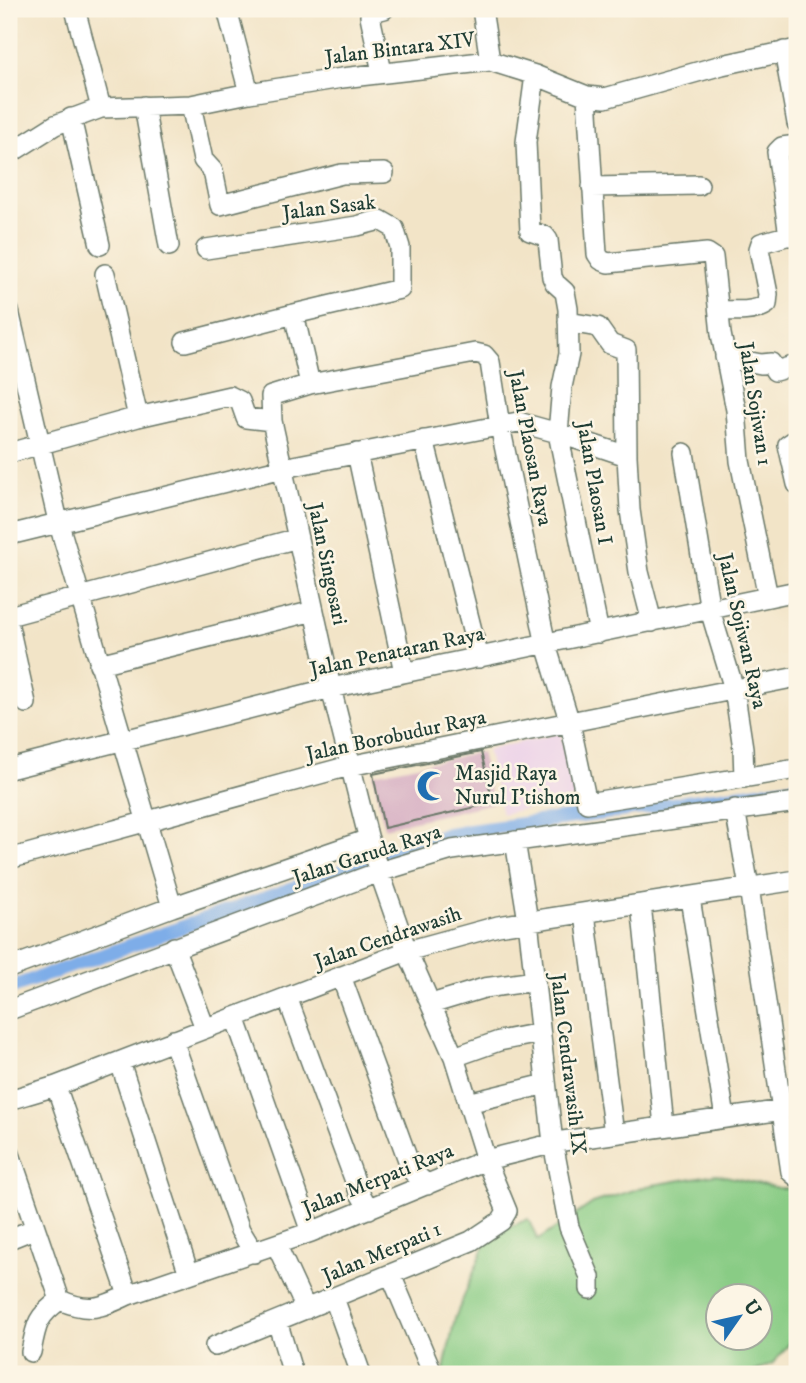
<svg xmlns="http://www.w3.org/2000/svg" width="806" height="1383" font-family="'IM FELL DW Pica',serif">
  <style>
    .built { fill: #ecd1e9 }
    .green { fill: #89cc85; stroke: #54845c; stroke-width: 2; fill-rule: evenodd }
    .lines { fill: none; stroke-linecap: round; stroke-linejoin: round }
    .canal { stroke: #7eade8; stroke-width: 14 }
    .building { fill: #d0a4be }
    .minor-casing { stroke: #697767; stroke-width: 22 }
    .minor { stroke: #fff; stroke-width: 19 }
    .labels { text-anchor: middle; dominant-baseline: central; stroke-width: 5; stroke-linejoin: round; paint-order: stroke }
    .street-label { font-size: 21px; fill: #1f3d34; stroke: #fcf5e5 }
    .poi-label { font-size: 21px; fill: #1f3d34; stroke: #fcf5e5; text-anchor: start }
  </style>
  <rect width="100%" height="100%" fill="#fcf5e5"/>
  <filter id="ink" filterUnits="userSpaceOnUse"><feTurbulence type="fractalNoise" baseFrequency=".0143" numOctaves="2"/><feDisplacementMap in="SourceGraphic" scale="14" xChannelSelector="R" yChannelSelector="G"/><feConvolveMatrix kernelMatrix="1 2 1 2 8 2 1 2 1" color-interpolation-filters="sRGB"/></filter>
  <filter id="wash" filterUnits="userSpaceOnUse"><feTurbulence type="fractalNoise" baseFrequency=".00686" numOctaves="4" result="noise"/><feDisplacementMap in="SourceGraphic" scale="28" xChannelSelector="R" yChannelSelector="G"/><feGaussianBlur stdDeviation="1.57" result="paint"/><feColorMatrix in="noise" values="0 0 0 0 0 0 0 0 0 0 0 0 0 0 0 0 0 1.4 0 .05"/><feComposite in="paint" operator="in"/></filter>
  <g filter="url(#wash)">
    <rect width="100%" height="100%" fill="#f2e4c7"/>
    <path class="built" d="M 560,733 L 579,797 L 502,814 L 487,750 Z"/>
    <path class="green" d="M 716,1174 L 779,1188 L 797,1188 L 797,1330 L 794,1338 L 772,1364 L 750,1374 L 443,1374 L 455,1318 L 485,1245 L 507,1228 L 528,1219 L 538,1240 L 593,1203 L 647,1186 ZM 718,1296 L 760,1296 L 760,1338 L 718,1338 Z"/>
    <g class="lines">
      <path class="canal" d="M 9,988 L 448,834 L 797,787"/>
    </g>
    <g id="blocks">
      <path class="building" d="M 481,752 L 493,803 L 384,828 L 373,774 Z"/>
    </g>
  </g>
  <g filter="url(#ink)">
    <use href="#blocks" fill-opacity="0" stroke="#697767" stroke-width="2"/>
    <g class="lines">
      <g class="minor-casing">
        <path id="minor" d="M 75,9 L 101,108
          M 227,9 L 249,93
          M 482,9 L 490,61
          M 784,51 L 797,123
          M 382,72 L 370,16 L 373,12 L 384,9
          M 535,75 L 526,142 L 530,231 L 545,236 L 548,240 L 552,277 L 555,283 L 565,292 L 568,309 L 569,354 L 562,387 L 558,433 L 599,633
          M 587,96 L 597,254 L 601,260 L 608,263 L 707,253 L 713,257 L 721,334 L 736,410 L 740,461 L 768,597
          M 191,105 L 203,160 L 213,171 L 220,205 L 342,174 L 384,173
          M 144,106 L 169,246
          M 71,118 L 100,245
          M 9,154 L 55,125 L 101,108 L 191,105 L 249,93 L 342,78 L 490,61 L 535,75 L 587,96 L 605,98 L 722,65 L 797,49
          M 592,187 L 699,185
          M 789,236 L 777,152 L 782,147 L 797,145
          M 206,249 L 357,226 L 380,220 L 394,228 L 400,247 L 400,289 L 294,314 L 310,384 L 271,396 L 272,421 L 331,688 L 371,848 L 407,951 L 454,1057 L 486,1160 L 507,1211 L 501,1221 L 471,1241 L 215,1346
          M 105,274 L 138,417
          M 719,310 C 734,311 754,313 767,304 L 768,294 L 759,249 L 761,243 L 797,233
          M 9,311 L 58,521 L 172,907
          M 568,322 L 598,327 L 610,344 L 626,350 L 627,456
          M 185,342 L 294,314
          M 725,357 L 761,364 L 771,363 L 775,371 L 797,365
          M 310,384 L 475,353 L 484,355 L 490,362 L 500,426 L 546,645 L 570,723 L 587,803 L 797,769
          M 797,439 L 788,445 L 797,484
          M 424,440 L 479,658
          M 9,453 L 138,417 L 230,396 L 240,401 L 246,418 L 272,421
          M 357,453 L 404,672
          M 684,453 L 710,610 L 734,689 L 743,748 L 744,778
          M 9,535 L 283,468 L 518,422 L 558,433 L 627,456 L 630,510 L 639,572 L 652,622
          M 9,616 L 298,538
          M 9,626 L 26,703
          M 99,664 L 314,611
          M 9,769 L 331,688 L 797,591
          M 735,809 L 749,887 L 791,1172 L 797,1177
          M 515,841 L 528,921 L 553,1143 L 569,1227 L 590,1277 L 590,1289
          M 9,859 L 349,766 L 797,677
          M 690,898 L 725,1118
          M 641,904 L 664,1126
          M 585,914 L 614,1134
          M 174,947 L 205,1028
          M 9,968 L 172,907 L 369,839
          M 341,976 L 412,1171 L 427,1185
          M 287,997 L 359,1192 L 369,1209
          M 431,1004 L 484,988 L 535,981
          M 9,1010 L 379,872 L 452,850 L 797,802
          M 235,1017 L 311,1232
          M 173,1040 L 240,1230 L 254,1253
          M 454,1057 L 499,1041 L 540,1033
          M 120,1062 L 189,1274
          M 56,1086 L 128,1295
          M 9,1100 L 56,1086 L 407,951 L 498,926 L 797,880
          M 468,1103 L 546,1084
          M 9,1151 L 60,1300 C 89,1313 101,1308 128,1295 L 311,1232 L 486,1160 L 563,1141 L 797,1108
          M 9,1239 L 34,1229
          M 276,1244 L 306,1309
          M 391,1275 L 433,1374
          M 334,1298 L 361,1374
          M 277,1321 L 293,1374
          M 31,1352 C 36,1325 37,1316 60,1300"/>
      </g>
      <use href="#minor" class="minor"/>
    </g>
  </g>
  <defs>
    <g id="mosque-bare" transform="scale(2.415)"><path d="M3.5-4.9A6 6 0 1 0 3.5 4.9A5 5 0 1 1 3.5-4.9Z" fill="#1f6fb2" stroke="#fcf5e5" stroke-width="2.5" paint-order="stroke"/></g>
  </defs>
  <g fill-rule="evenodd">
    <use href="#mosque-bare" x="432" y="786"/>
  </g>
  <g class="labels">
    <g class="street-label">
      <text transform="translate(400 49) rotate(-7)">Jalan Bintara XIV</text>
      <text transform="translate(329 208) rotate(-7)">Jalan Sasak</text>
      <text transform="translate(755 404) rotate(81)">Jalan Sojiwan 1</text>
      <text transform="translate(530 448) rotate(79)">Jalan Plaosan Raya</text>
      <text transform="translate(594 483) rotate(80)">Jalan Plaosan I</text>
      <text transform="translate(327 564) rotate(78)">Jalan Singosari</text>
      <text transform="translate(742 631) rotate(77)">Jalan Sojiwan Raya</text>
      <text transform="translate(397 652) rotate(-12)">Jalan Penataran Raya</text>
      <text transform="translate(396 736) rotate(-12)">Jalan Borobudur Raya</text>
      <text transform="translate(367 855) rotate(-18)">Jalan Garuda Raya</text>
      <text transform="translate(388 938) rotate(-19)">Jalan Cendrawasih</text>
      <text transform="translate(568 1064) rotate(83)">Jalan Cendrawasih IX</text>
      <text transform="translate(378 1180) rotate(-22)">Jalan Merpati Raya</text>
      <text transform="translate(382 1253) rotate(-23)">Jalan Merpati 1</text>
    </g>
    <g class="poi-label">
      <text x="455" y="774">Masjid Raya<tspan x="455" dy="24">Nurul I'tishom</tspan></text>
    </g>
  </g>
  <rect width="806" height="1383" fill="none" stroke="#fcf5e5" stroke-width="35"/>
  <g transform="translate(739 1317) rotate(56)"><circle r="33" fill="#fcf5e5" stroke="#a4ab9e" stroke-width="2"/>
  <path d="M0-5L12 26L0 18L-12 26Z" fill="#1f6fb2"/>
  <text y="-10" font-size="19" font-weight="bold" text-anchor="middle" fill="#1f3d34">U</text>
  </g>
</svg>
